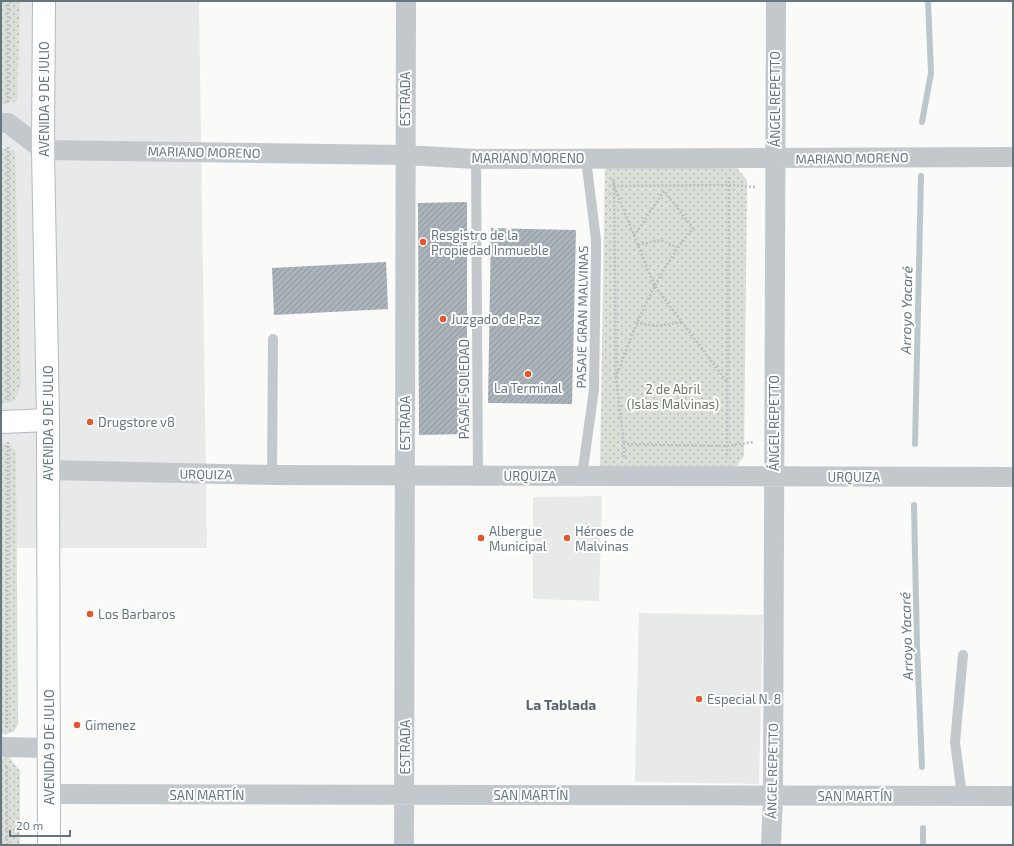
<svg xmlns="http://www.w3.org/2000/svg" width="1014" height="846" font-family="'Exo 2',sans-serif">
  <style>
    .built { fill: #e8e9e9 }
    .park { fill: url(#park-dots) }
    .lines { fill: none; stroke-linecap: round; stroke-linejoin: round }
    .stream { stroke: #bbc7cb; stroke-width: 6 }
    .building { fill: url(#building-hatch) }
    .secondary-casing { stroke: #b3babf; stroke-width: 24 }
    .path { stroke: #bbbfc2; stroke-width: 2.5; stroke-dasharray: 2 2; stroke-linecap: butt }
    .lane { stroke: #c3c8cc; stroke-width: 10 }
    .street { stroke: #c3c8cc; stroke-width: 20 }
    .secondary { stroke: #fff; stroke-width: 22 }
    .poi-dot { fill: #e4572e; stroke: #fff; stroke-width: 1.5 }
    .labels { text-anchor: middle; dominant-baseline: central; stroke-width: 4; stroke-linejoin: round; paint-order: stroke }
    .street-label { font-size: 13px; fill: #657683; stroke: #fff }
    .poi-label { font-size: 13px; fill: #657683; stroke: #fff; text-anchor: start }
    .park-label { font-size: 13px; fill: #687a64; stroke: #fff }
    .water-label { font-size: 14px; font-style: italic; fill: #60757c; stroke: #fff }
    .neighbourhood-label { font-size: 14px; font-weight: bold; fill: #57646e; stroke: #fff }
  </style>
  <defs>
    <pattern id="park-dots" width="8" height="8" patternUnits="userSpaceOnUse"><rect width="8" height="8" fill="#dadfd7"/><path d="M2 2h.1M6 6h.1" fill="none" stroke="#b4b9b4" stroke-width="1.8" stroke-linecap="round"/></pattern>
    <pattern id="building-hatch" width="6" height="6" patternUnits="userSpaceOnUse"><rect width="6" height="6" fill="#aab3b9"/><path d="M-1 1l2-2M0 6l6-6M5 7l2-2" fill="none" stroke="#8e969c"/></pattern>
  </defs>
  <rect width="100%" height="100%" fill="#fafaf8"/>
  <path class="built" d="M 1,1 L 199,1 L 207,548 L 1,548 Z
    M 602,496 L 599,601 L 533,599 L 533,497 Z
    M 639,613 L 763,615 L 759,784 L 635,782 Z"/>
  <path class="park" d="M 1,1 L 20,1 L 17,101 L 1,105 Z
    M 1,148 L 15,151 L 21,385 L 14,401 L 1,404 Z
    M 605,166 L 735,166 L 747,180 L 744,456 L 737,466 L 600,471 Z
    M 1,444 L 10,445 L 16,451 L 18,724 L 14,732 L 1,735 Z
    M 9,757 L 20,771 L 20,845 L 1,845 L 1,758 Z"/>
  <g class="lines">
    <path class="stream" d="M 922,122 L 931,73 L 928,1
      M 915,444 L 921,176
      M 914,505 L 917,645 L 922,767
      M 923,828 L 923,845"/>
  </g>
  <path class="building" d="M 467,202 L 467,434 L 419,435 L 418,203 Z
    M 491,228 L 576,230 L 572,404 L 488,403 Z
    M 386,262 L 388,309 L 274,315 L 272,268 Z"/>
  <g class="lines">
    <g class="secondary-casing">
      <path id="secondary" d="M 44,1 L 43,150 L 48,420 L 49,845
        M 1,422 L 48,420"/>
    </g>
    <path class="path" d="M 8,102 L 8,1
      M 8,147 L 8,400
      M 729,177 L 729,185 L 756,187
      M 613,179 L 614,186 L 654,285 L 727,382
      M 634,236 L 664,191 L 693,228 C 656,273 636,323 616,377 L 614,186 L 729,185 L 727,458
      M 638,245 L 660,240 L 677,247
      M 636,323 L 658,326 L 682,322
      M 616,377 L 624,444
      M 624,457 L 624,444 L 727,446 L 754,442
      M 7,728 L 8,441
      M 7,845 L 7,767"/>
    <path class="lane" d="M 476,159 L 478,476
      M 272,475 L 273,339
      M 582,476 L 594,389 L 596,252 L 596,240 L 586,159
      M 962,796 L 955,742 L 963,655"/>
    <path class="street" d="M 1,123 L 8,123 L 43,150 L 405,155 L 476,159 L 1013,157
      M 48,470 L 272,475 L 1013,477
      M 1,747 L 49,748
      M 49,794 L 1013,796
      M 404,845 L 406,1
      M 771,845 L 773,796 L 776,1"/>
    <use href="#secondary" class="secondary"/>
  </g>
  <g class="poi-dot">
    <circle cx="423" cy="242" r="4"/>
    <circle cx="443" cy="319" r="4"/>
    <circle cx="528" cy="374" r="4"/>
    <circle cx="90" cy="422" r="4"/>
    <circle cx="481" cy="538" r="4"/>
    <circle cx="567" cy="538" r="4"/>
    <circle cx="90" cy="614" r="4"/>
    <circle cx="699" cy="699" r="4"/>
    <circle cx="77" cy="725" r="4"/>
  </g>
  <g class="labels">
    <g class="street-label">
      <text transform="translate(44 99) rotate(-90)">AVENIDA 9 DE JULIO</text>
      <text transform="translate(405 99) rotate(-90)">ESTRADA</text>
      <text transform="translate(775 99) rotate(-90)">ÁNGEL REPETTO</text>
      <text transform="translate(204 152) rotate(1)">MARIANO MORENO</text>
      <text x="528" y="158">MARIANO MORENO</text>
      <text transform="translate(852 158) rotate(-1)">MARIANO MORENO</text>
      <text transform="translate(582 317) rotate(-89)">PASAJE GRAN MALVINAS</text>
      <text transform="translate(464 389) rotate(-90)">PASAJE SOLEDAD</text>
      <text transform="translate(48 423) rotate(-90)">AVENIDA 9 DE JULIO</text>
      <text transform="translate(405 423) rotate(-90)">ESTRADA</text>
      <text transform="translate(774 423) rotate(-90)">ÁNGEL REPETTO</text>
      <text transform="translate(206 474) rotate(1)">URQUIZA</text>
      <text x="530" y="476">URQUIZA</text>
      <text x="854" y="477">URQUIZA</text>
      <text transform="translate(49 747) rotate(-90)">AVENIDA 9 DE JULIO</text>
      <text transform="translate(405 747) rotate(-90)">ESTRADA</text>
      <text transform="translate(772 771) rotate(-89)">ÁNGEL REPETTO</text>
      <text x="207" y="795">SAN MARTÍN</text>
      <text x="531" y="795">SAN MARTÍN</text>
      <text x="855" y="796">SAN MARTÍN</text>
    </g>
    <g class="poi-label">
      <text x="431" y="235">Resgistro de la<tspan x="431" dy="15">Propiedad Inmueble</tspan></text>
      <text x="451" y="319">Juzgado de Paz</text>
      <text x="528" y="388" text-anchor="middle">La Terminal</text>
      <text x="98" y="422">Drugstore v8</text>
      <text x="489" y="531">Albergue<tspan x="489" dy="15">Municipal</tspan></text>
      <text x="575" y="531">Héroes de<tspan x="575" dy="15">Malvinas</tspan></text>
      <text x="98" y="614">Los Barbaros</text>
      <text x="707" y="699">Especial N. 8</text>
      <text x="85" y="725">Gimenez</text>
    </g>
    <g class="park-label">
      <text x="673" y="389">2 de Abril<tspan x="673" dy="15">(Islas Malvinas)</tspan></text>
    </g>
    <g class="water-label">
      <text transform="translate(906 310) rotate(-89)">Arroyo Yacaré</text>
      <text transform="translate(906 636) rotate(-92)">Arroyo Yacaré</text>
    </g>
    <g class="neighbourhood-label">
      <text x="561" y="704">La Tablada</text>
    </g>
  </g>
  <rect width="1014" height="846" fill="none" stroke="#657683" stroke-width="4"/>
  <path d="M10 830v6h60v-6" fill="none" stroke="#657683" stroke-width="2"/>
  <text x="16" y="830" font-size="12" fill="#657683" stroke="#ffffff" stroke-width="3" paint-order="stroke">20 m</text>
</svg>
